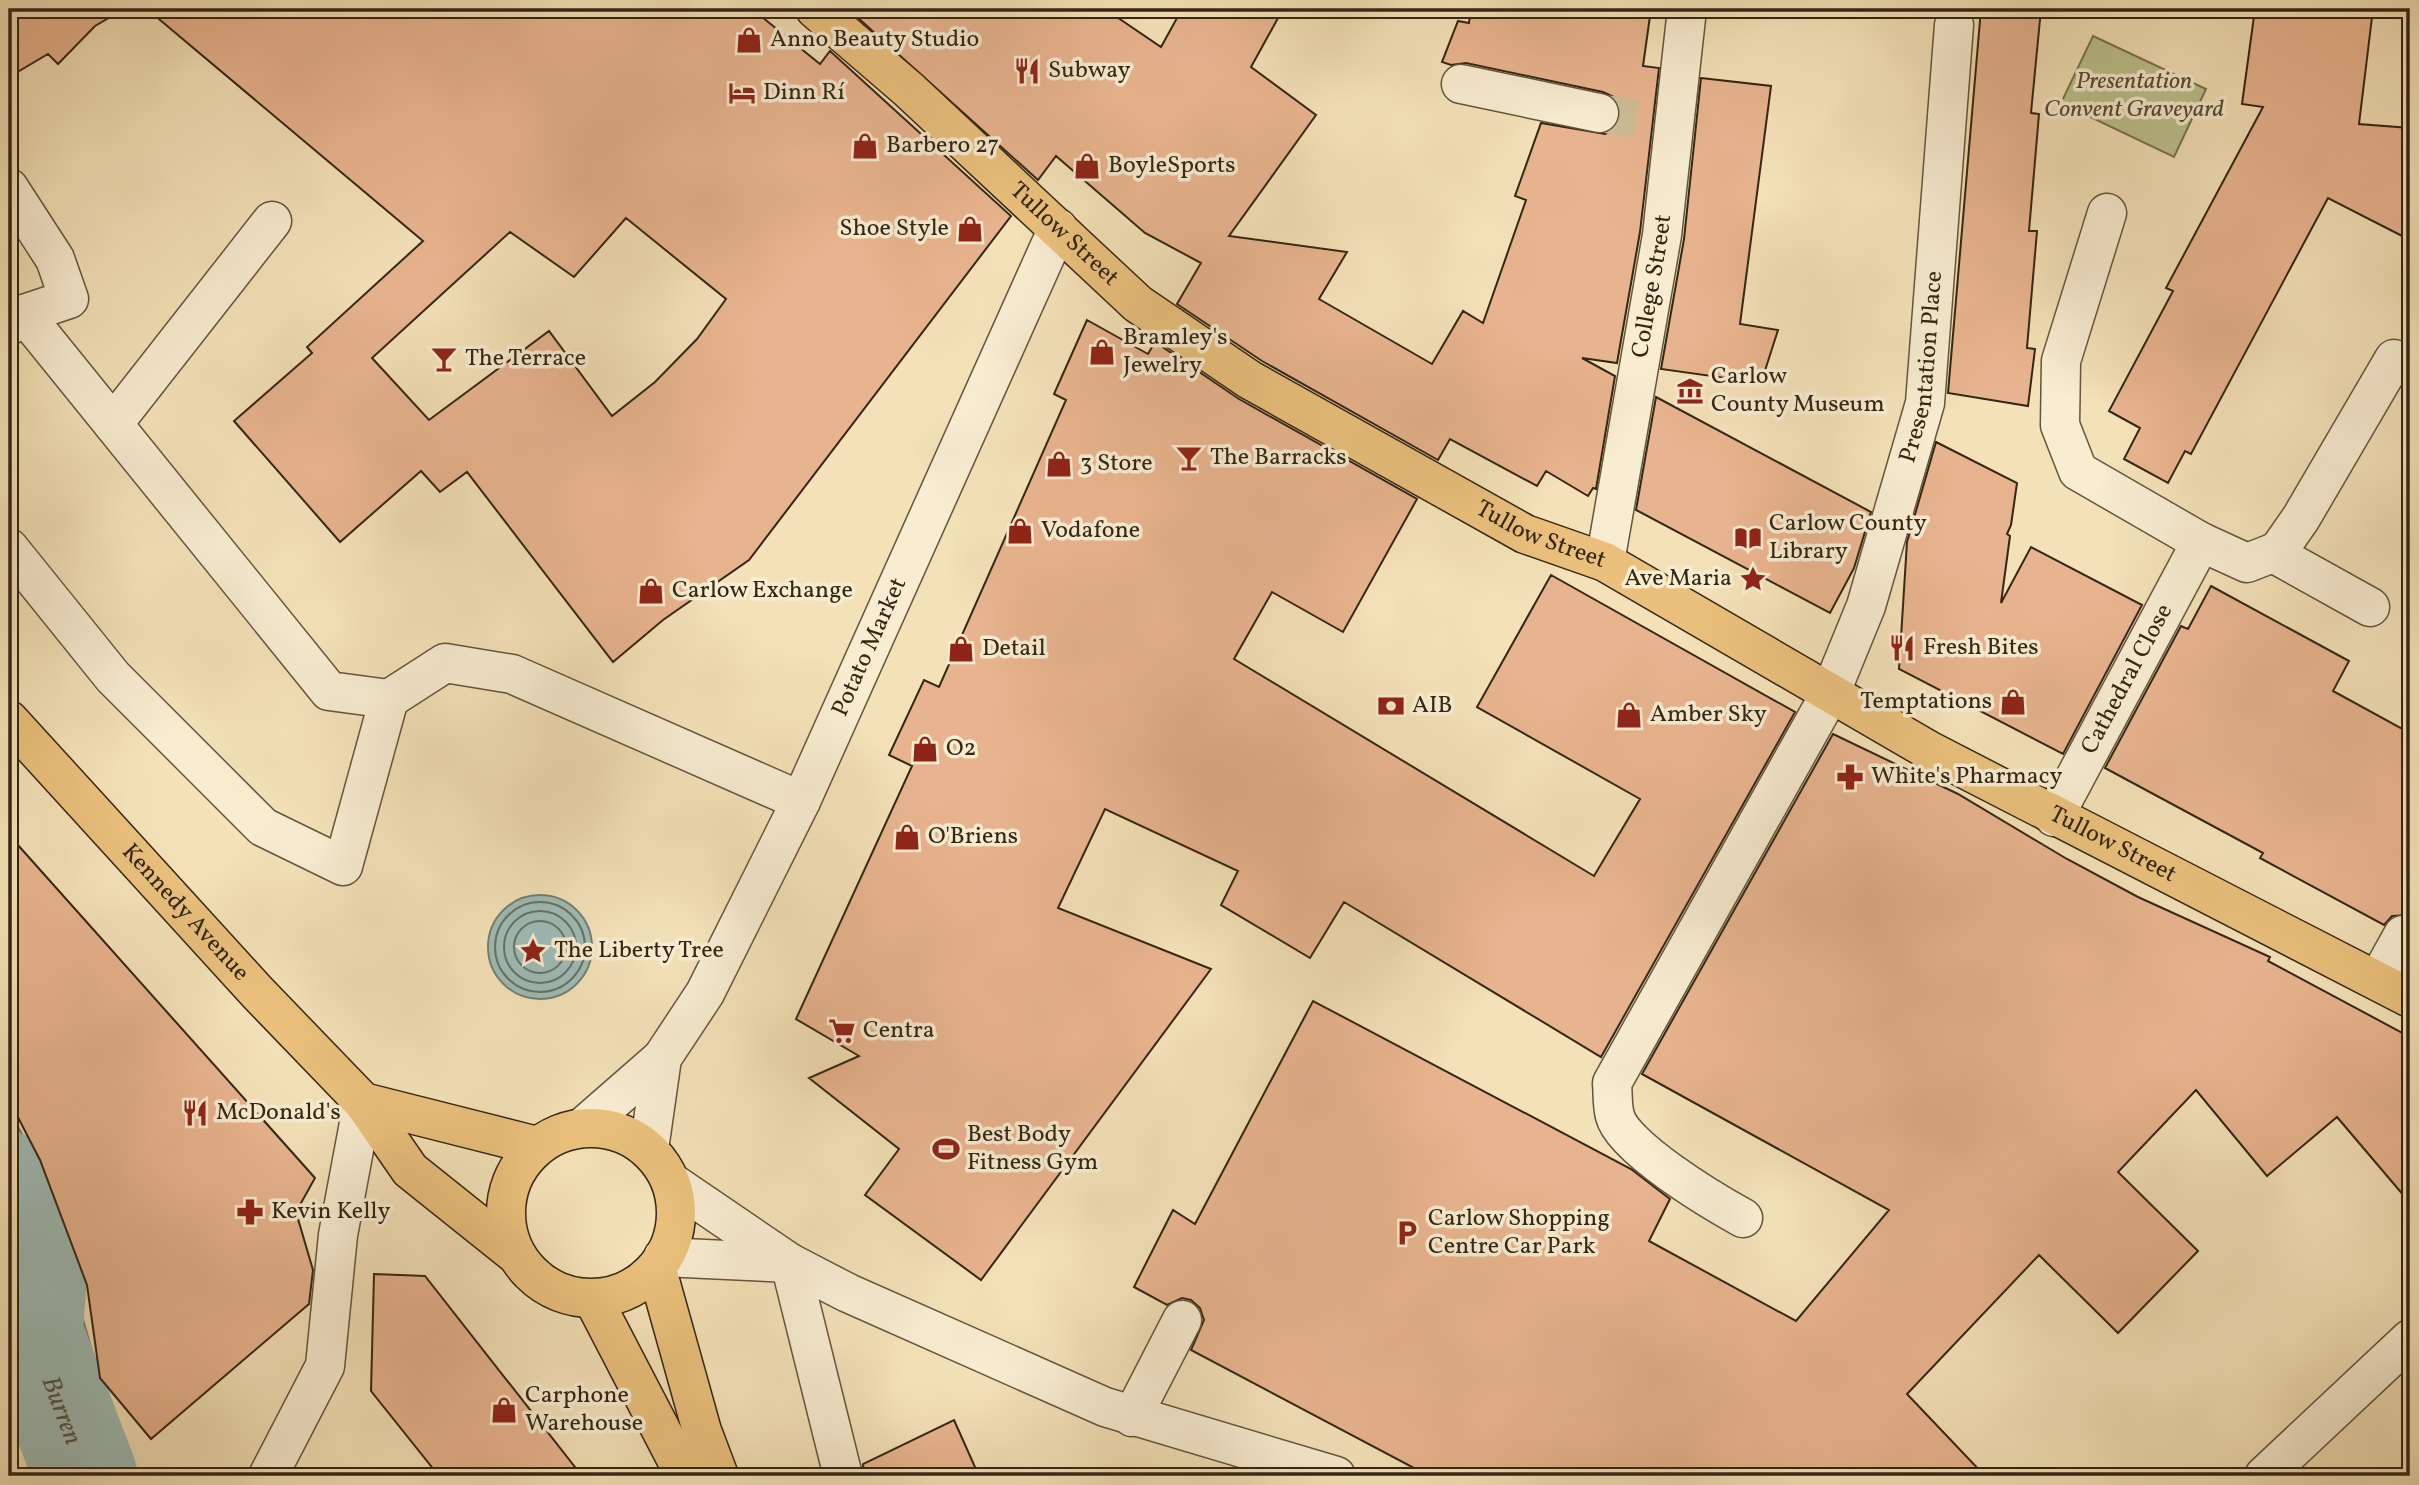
<svg xmlns="http://www.w3.org/2000/svg" width="2419" height="1485" font-family="Vollkorn,serif">
  <style>
    .green { fill: #bcc28e; stroke: #787450; stroke-width: 2 }
    .water { fill: #9ebcb7; stroke: #738075; stroke-width: 2 }
    .lines { fill: none; stroke-linecap: round; stroke-linejoin: round }
    .shore { stroke: #687165; stroke-width: 2 }
    .river { stroke: #9ebcb7; stroke-width: 103 }
    .building { fill: #e8b48f; stroke: #332613; stroke-width: 2; fill-rule: evenodd }
    .minor-tunnel { stroke: #cdbc97; stroke-width: 38; stroke-dasharray: 38 19; stroke-linecap: butt }
    .minor-casing { stroke: #63553c; stroke-width: 41 }
    .major-casing { stroke: #332613; stroke-width: 41 }
    .minor { stroke: #f8ecd1; stroke-width: 38 }
    .major { stroke: #eac07c; stroke-width: 38 }
    .labels { text-anchor: middle; dominant-baseline: central; stroke-width: 7; stroke-linejoin: round; paint-order: stroke }
    .poi-label { font-size: 24px; fill: #332613; stroke: #f8ecd1; text-anchor: start }
    .park-label { font-size: 24px; font-style: italic; fill: #554d32; stroke: #f8ecd1 }
    .street-label { font-size: 24px; fill: #332613; stroke: #f8ecd1 }
    .water-label { font-size: 26px; font-style: italic; fill: #535344; stroke: #f8ecd1 }
  </style>
  <rect width="100%" height="100%" fill="#f4e1b8"/>
  <filter id="stains"><feTurbulence type="fractalNoise" baseFrequency=".00286" numOctaves="4"/><feColorMatrix values="0 0 0 0 .2 0 0 0 0 .09 0 0 0 0 .02 0 0 0 .5 -.17"/></filter>
  <radialGradient id="worn" r=".72"><stop offset=".6" stop-color="#630" stop-opacity="0"/><stop offset="1" stop-color="#630" stop-opacity=".3"/></radialGradient>
  <path class="green" d="M 2093,36 L 2206,89 L 2174,157 L 2061,103 Z"/>
  <path class="water" d="M488 947a52 52 0 1 1 104 0a52 52 0 1 1-104 0Z
    M 9,1110 L 37,1162 L 100,1378 L 14,1394 L 9,1370 Z"/>
  <g class="lines">
    <path class="shore" d="M495 947a45 45 0 1 1 90 0a45 45 0 1 1-90 0Z
      M504 947a36 36 0 1 1 72 0a36 36 0 1 1-72 0Z
      M514 947a26 26 0 1 1 52 0a26 26 0 1 1-52 0Z
      M 9,1124 L 31,1165 L 90,1370 L 87,1373 L 23,1386 L 9,1377
      M 9,1143 L 23,1168 L 79,1363 L 76,1366 L 27,1376 L 9,1368
      M 9,1165 L 66,1355 L 63,1358 L 30,1365 L 9,1358"/>
    <path class="river" id="s1" d="M 9,1184 L 29,1209 L 37,1262 L 31,1332 L 86,1476"/>
  </g>
  <path class="building" d="M 9,9 L 124,9 L 95,26 L 58,64 L 48,54 L 9,77 Z
    M 147,9 L 752,9 L 820,64 L 830,51 L 1011,216 L 749,560 L 663,620 L 613,662 L 467,472 L 440,492 L 421,471 L 340,542 L 234,421 L 312,353 L 307,347 L 423,241 ZM 626,218 L 726,299 L 697,339 L 655,382 L 612,416 L 549,331 L 429,420 L 372,358 L 510,232 L 574,277 Z
    M 864,9 L 1105,9 L 1161,47 L 1182,9 L 1283,9 L 1251,67 L 1316,115 L 1229,236 L 1347,252 L 1319,299 L 1432,364 L 1463,311 L 1483,323 L 1526,200 L 1515,196 L 1541,123 L 1605,134 L 1615,128 L 1620,117 L 1620,107 L 1614,97 L 1603,92 L 1466,63 L 1451,65 L 1442,62 L 1458,21 L 1469,23 L 1471,9 L 1651,9 L 1643,66 L 1659,68 L 1640,232 L 1617,363 L 1582,358 L 1615,376 L 1596,489 L 1593,488 L 1588,496 L 1546,471 L 1537,486 L 1450,439 L 1438,460 L 1262,361 L 1177,304 L 1201,263 L 1145,233 L 1056,156 L 1038,180 L 857,17 Z
    M 1981,9 L 2041,9 L 2031,113 L 2039,114 L 2029,231 L 2037,231 L 2027,348 L 2035,349 L 2028,406 L 1948,393 Z
    M 2255,9 L 2373,9 L 2359,124 L 2410,128 L 2410,240 L 2328,198 L 2191,454 L 2185,451 L 2168,483 L 2124,459 L 2140,428 L 2109,411 L 2173,291 L 2166,288 L 2263,107 L 2242,104 Z
    M 1701,78 L 1771,86 L 1740,324 L 1778,330 L 1761,383 L 1661,369 L 1684,239 Z
    M 1087,320 L 1148,354 L 1155,342 L 1239,399 L 1417,499 L 1343,632 L 1272,592 L 1234,659 L 1594,876 L 1640,799 L 1477,707 L 1551,575 L 1795,712 L 1601,1057 L 1344,902 L 1310,958 L 1221,905 L 1238,871 L 1105,809 L 1058,908 L 1211,969 L 981,1280 L 865,1195 L 899,1149 L 809,1078 L 859,1056 L 796,1019 L 912,766 L 889,755 L 924,680 L 939,687 L 1066,400 L 1054,394 Z
    M 1656,397 L 1871,512 L 1854,568 L 1830,613 L 1636,510 Z
    M 1936,442 L 2017,483 L 2011,525 L 2007,534 L 2010,536 L 2001,603 L 2031,547 L 2142,605 L 2063,754 L 1899,669 L 1907,542 Z
    M 2211,586 L 2349,661 L 2333,691 L 2410,733 L 2410,915 L 2392,916 L 2384,925 L 2260,858 L 2263,853 L 2105,768 L 2181,626 L 2188,629 Z
    M 1833,734 L 1958,794 L 2067,859 L 2138,897 L 2270,957 L 2268,961 L 2410,1037 L 2410,1203 L 2337,1117 L 2267,1176 L 2196,1090 L 2118,1172 L 2198,1251 L 2118,1333 L 2039,1255 L 1907,1394 L 1985,1476 L 1429,1476 L 1191,1350 L 1204,1320 L 1200,1308 L 1191,1300 L 1182,1298 L 1167,1305 L 1134,1287 L 1173,1210 L 1195,1224 L 1313,1001 L 1631,1169 L 1670,1199 L 1649,1241 L 1796,1321 L 1889,1210 L 1642,1074 Z
    M 9,835 L 315,1178 L 296,1212 L 313,1270 L 309,1304 L 151,1439 L 100,1378 L 87,1285 L 40,1160 L 9,1100 Z
    M 374,1274 L 425,1276 L 582,1476 L 439,1476 L 371,1391 Z
    M 954,1420 L 979,1476 L 864,1476 L 863,1464 Z"/>
  <g class="lines">
    <path class="minor-tunnel" d="M 1599,113 L 1657,122"/>
    <g class="minor-casing">
      <g id="minor">
        <path d="M 1461,84 L 1599,113"/>
        <path d="M 9,188 L 55,259 L 69,299 L 24,314"/>
        <path d="M 2107,213 L 2061,361 L 2060,425 L 2078,471 L 2201,542 L 2247,563 L 2278,551 L 2301,518 L 2394,359"/>
        <path d="M 9,326 L 24,314 L 329,691 L 389,699 L 445,663 L 512,674 L 801,801"/>
        <path d="M 113,424 L 272,221"/>
        <path d="M 9,548 L 113,677 L 263,827 L 343,866 L 389,699"/>
        <path d="M 2273,553 L 2370,607"/>
        <path id="s2" d="M 1605,562 L 1662,235 L 1687,9"/>
        <path id="s3" d="M 2054,817 L 2201,542"/>
        <path d="M 2378,980 L 2403,935"/>
        <path d="M 583,1127 L 662,1058"/>
        <path id="s4" d="M 649,1149 L 662,1058 L 705,993 L 801,801 L 1058,228"/>
        <path d="M 671,1182 L 790,1263 L 843,1476"/>
        <path id="s5" d="M 1743,1218 C 1714,1202 1623,1148 1615,1116 C 1612,1106 1613,1094 1612,1083 L 1830,694 L 1866,606 L 1925,403 L 1954,25"/>
        <path d="M 663,1257 L 790,1263 L 848,1293 L 1105,1407 L 1336,1476"/>
        <path d="M 1132,1417 L 1182,1320"/>
        <path d="M 268,1476 L 325,1366 L 338,1235 L 363,1102"/>
        <path d="M 2264,1476 L 2410,1339"/>
      </g>
    </g>
    <g class="major-casing">
      <g id="major">
        <path id="s6" d="M 815,9 L 908,89 L 1138,304 L 1250,380 L 1525,534 L 1605,562 L 1930,751 L 2410,998"/>
        <path id="s7" d="M 9,720 L 257,992 L 363,1102 L 410,1170 L 515,1254"/>
        <path d="M 363,1102 L 537,1146"/>
        <circle cx="591" cy="1213" r="85"/>
        <path d="M 657,1270 L 702,1431 L 719,1476"/>
        <path d="M 593,1299 L 685,1476"/>
      </g>
    </g>
    <use href="#minor" class="minor"/>
    <use href="#major" class="major"/>
  </g>
  <defs>
    <g id="shop-bare" transform="scale(2.1)"><path d="M-5-2.5h2.3a2.7 3.5 0 0 1 5.4 0H5L5.5 6h-11ZM-1.5-2.5h3a1.5 2.3 0 0 0-3 0Z" fill="#8f2418" stroke="#f8ecd1" stroke-width="2.5" paint-order="stroke"/></g>
    <g id="restaurant-bare" transform="scale(2.1)"><path d="M-5-6h1v4h1v-4h1v4h1v-4h1v5L-1.5 .5V6h-2V.5L-5-1ZM5-6V6H3V1.5H1.5Q1.5-4 5-6Z" fill="#8f2418" stroke="#f8ecd1" stroke-width="2.5" paint-order="stroke"/></g>
    <g id="hotel-bare" transform="scale(2.1)"><path d="M-6-4.5h1.5V1H6V5H4.5V3h-9V5H-6ZM-4 0a1.8 1.8 0 1 1 3.6 0ZM.5 0V-2.5h3Q6-2.5 6 0Z" fill="#8f2418" stroke="#f8ecd1" stroke-width="2.5" paint-order="stroke"/></g>
    <g id="bar-bare" transform="scale(2.1)"><path d="M-6-5H6L.8 .8V4.5H3.5V6h-7V4.5H-.8V.8Z" fill="#8f2418" stroke="#f8ecd1" stroke-width="2.5" paint-order="stroke"/></g>
    <g id="museum-bare" transform="scale(2.1)"><path d="M0-6L6-3V-2H-6V-3ZM-5-1h2V3h-2ZM-1-1h2V3h-2ZM3-1h2V3H3ZM-6 4H6V6H-6Z" fill="#8f2418" stroke="#f8ecd1" stroke-width="2.5" paint-order="stroke"/></g>
    <g id="library-bare" transform="scale(2.1)"><path d="M-6-4Q-3-5.5-.7-3.5V5Q-3 3-6 4ZM6-4Q3-5.5 .7-3.5V5Q3 3 6 4Z" fill="#8f2418" stroke="#f8ecd1" stroke-width="2.5" paint-order="stroke"/></g>
    <g id="sight-bare" transform="scale(2.1)"><path d="M0-6L1.8-2.2L6-1.7L2.9 1.2L3.7 5.4L0 3.3L-3.7 5.4L-2.9 1.2L-6-1.7L-1.8-2.2Z" fill="#8f2418" stroke="#f8ecd1" stroke-width="2.5" paint-order="stroke"/></g>
    <g id="bank-bare" transform="scale(2.1)"><path d="M-6-4H6V4H-6ZM0-2.3a2.3 2.3 0 1 0 0 4.6a2.3 2.3 0 1 0 0-4.6Z" fill="#8f2418" stroke="#f8ecd1" stroke-width="2.5" paint-order="stroke"/></g>
    <g id="pharmacy-bare" transform="scale(2.1)"><path d="M-2-6h4v4h4v4h-4v4h-4v-4h-4v-4h4Z" fill="#8f2418" stroke="#f8ecd1" stroke-width="2.5" paint-order="stroke"/></g>
    <g id="supermarket-bare" transform="scale(2.1)"><path d="M-6-5.5h2.5l.6 2H6L4.5 2H-2.5L-4.4-4H-6ZM-1.5 3.2a1.3 1.3 0 1 0 .1 0ZM3 3.2a1.3 1.3 0 1 0 .1 0Z" fill="#8f2418" stroke="#f8ecd1" stroke-width="2.5" paint-order="stroke"/></g>
    <g id="stadium-bare" transform="scale(2.1)"><path d="M0-5a6.5 5 0 1 0 0 10a6.5 5 0 1 0 0-10ZM-3.5-1.8h7v3.6h-7Z" fill="#8f2418" stroke="#f8ecd1" stroke-width="2.5" paint-order="stroke"/></g>
    <g id="parking-bare" transform="scale(2.1)"><path d="M-3.5-5.5H1a3.5 3.5 0 0 1 0 7H-1V5.5H-3.5ZM-1-3.4V-.6H.8a1.4 1.4 0 0 0 0-2.8Z" fill="#8f2418" stroke="#f8ecd1" stroke-width="2.5" paint-order="stroke"/></g>
  </defs>
  <g fill-rule="evenodd">
    <use href="#shop-bare" x="749" y="40"/>
    <use href="#restaurant-bare" x="1027" y="71"/>
    <use href="#hotel-bare" x="742" y="93"/>
    <use href="#shop-bare" x="865" y="146"/>
    <use href="#shop-bare" x="1087" y="166"/>
    <use href="#shop-bare" x="970" y="229"/>
    <use href="#shop-bare" x="1102" y="352"/>
    <use href="#bar-bare" x="444" y="359"/>
    <use href="#museum-bare" x="1690" y="391"/>
    <use href="#bar-bare" x="1189" y="458"/>
    <use href="#shop-bare" x="1059" y="464"/>
    <use href="#shop-bare" x="1020" y="531"/>
    <use href="#library-bare" x="1748" y="538"/>
    <use href="#sight-bare" x="1753" y="579"/>
    <use href="#shop-bare" x="651" y="591"/>
    <use href="#restaurant-bare" x="1902" y="648"/>
    <use href="#shop-bare" x="961" y="649"/>
    <use href="#shop-bare" x="2013" y="702"/>
    <use href="#bank-bare" x="1391" y="706"/>
    <use href="#shop-bare" x="1629" y="715"/>
    <use href="#shop-bare" x="925" y="749"/>
    <use href="#pharmacy-bare" x="1850" y="777"/>
    <use href="#shop-bare" x="907" y="837"/>
    <use href="#sight-bare" x="533" y="951"/>
    <use href="#supermarket-bare" x="842" y="1031"/>
    <use href="#restaurant-bare" x="195" y="1113"/>
    <use href="#stadium-bare" x="946" y="1149"/>
    <use href="#pharmacy-bare" x="250" y="1212"/>
    <use href="#parking-bare" x="1407" y="1233"/>
    <use href="#shop-bare" x="504" y="1410"/>
  </g>
  <g class="labels">
    <g class="poi-label">
      <text x="770" y="40">Anno Beauty Studio</text>
      <text x="1048" y="71">Subway</text>
      <text x="763" y="93">Dinn Rí</text>
      <text x="886" y="146">Barbero 27</text>
      <text x="1108" y="166">BoyleSports</text>
      <text x="949" y="229" text-anchor="end">Shoe Style</text>
      <text x="1123" y="338">Bramley's<tspan x="1123" dy="28">Jewelry</tspan></text>
      <text x="465" y="359">The Terrace</text>
      <text x="1711" y="377">Carlow<tspan x="1711" dy="28">County Museum</tspan></text>
      <text x="1210" y="458">The Barracks</text>
      <text x="1080" y="464">3 Store</text>
      <text x="1769" y="524">Carlow County<tspan x="1769" dy="28">Library</tspan></text>
      <text x="1041" y="531">Vodafone</text>
      <text x="1732" y="579" text-anchor="end">Ave Maria</text>
      <text x="672" y="591">Carlow Exchange</text>
      <text x="1923" y="648">Fresh Bites</text>
      <text x="982" y="649">Detail</text>
      <text x="1992" y="702" text-anchor="end">Temptations</text>
      <text x="1412" y="706">AIB</text>
      <text x="1650" y="715">Amber Sky</text>
      <text x="946" y="749">O2</text>
      <text x="1871" y="777">White's Pharmacy</text>
      <text x="928" y="837">O'Briens</text>
      <text x="554" y="951">The Liberty Tree</text>
      <text x="863" y="1031">Centra</text>
      <text x="216" y="1113">McDonald's</text>
      <text x="967" y="1135">Best Body<tspan x="967" dy="28">Fitness Gym</tspan></text>
      <text x="271" y="1212">Kevin Kelly</text>
      <text x="1428" y="1219">Carlow Shopping<tspan x="1428" dy="28">Centre Car Park</tspan></text>
      <text x="525" y="1396">Carphone<tspan x="525" dy="28">Warehouse</tspan></text>
    </g>
    <g class="park-label">
      <text x="2134" y="82">Presentation<tspan x="2134" dy="28">Convent Graveyard</tspan></text>
    </g>
    <g class="street-label">
      <text stroke="none"><textPath href="#s6" startOffset="336">Tullow Street</textPath></text>
      <text stroke="none"><textPath href="#s2" startOffset="280">College Street</textPath></text>
      <text stroke="none"><textPath href="#s5" startOffset="987">Presentation Place</textPath></text>
      <text stroke="none"><textPath href="#s6" startOffset="903">Tullow Street</textPath></text>
      <text stroke="none"><textPath href="#s4" startOffset="553">Potato Market</textPath></text>
      <text stroke="none"><textPath href="#s3" startOffset="156">Cathedral Close</textPath></text>
      <text stroke="none"><textPath href="#s6" startOffset="1554">Tullow Street</textPath></text>
      <text stroke="none"><textPath href="#s7" startOffset="261">Kennedy Avenue</textPath></text>
    </g>
    <g class="water-label">
      <text stroke="none"><textPath href="#s1" startOffset="240">Burren</textPath></text>
    </g>
  </g>
  <rect width="2419" height="1485" fill="none" stroke="#f4e1b8" stroke-width="35"/>
  <rect x="10" y="10" width="2398" height="1464" fill="none" stroke="#332613" stroke-width="3.5"/>
  <rect x="18" y="18" width="2384" height="1450" fill="none" stroke="#332613" stroke-width="2"/>
  <rect width="100%" height="100%" filter="url(#stains)"/>
  <rect width="100%" height="100%" fill="url(#worn)"/>
</svg>
